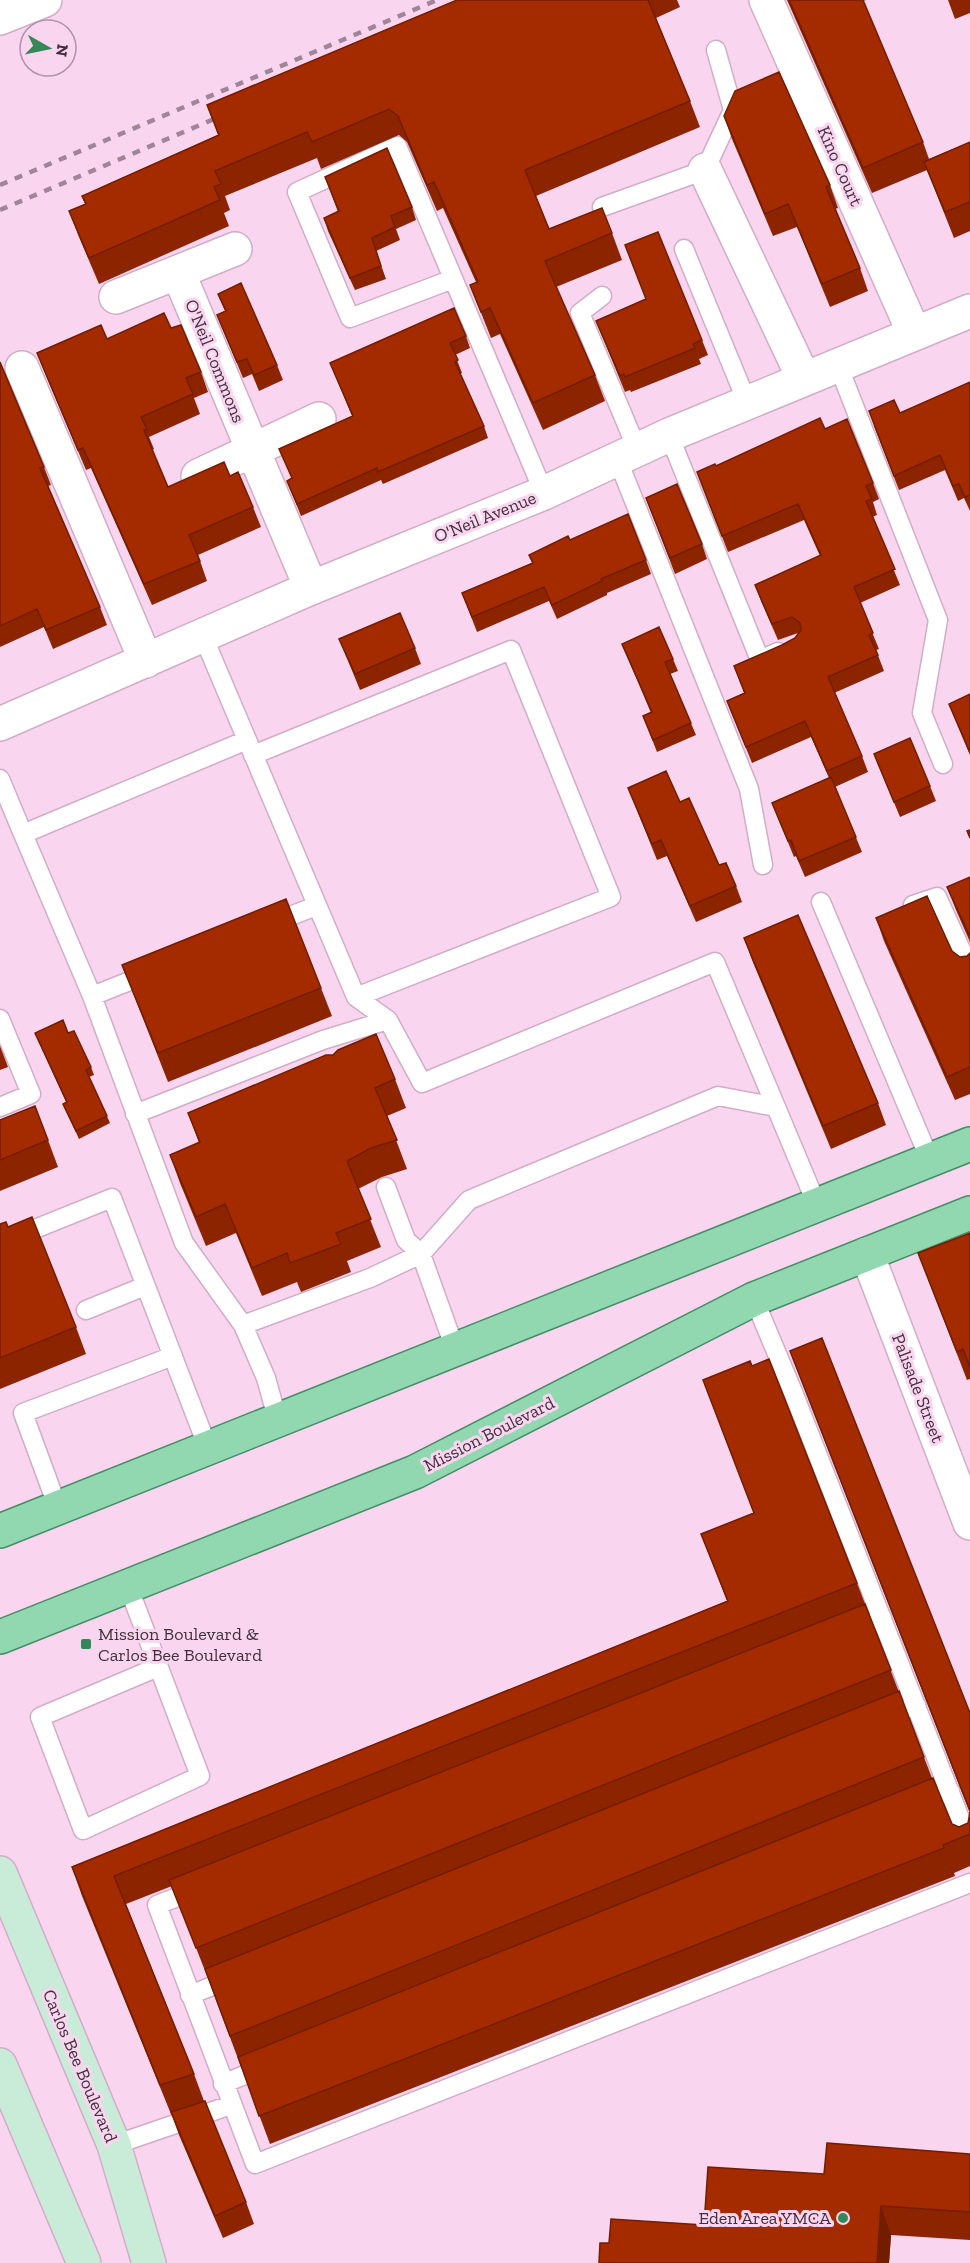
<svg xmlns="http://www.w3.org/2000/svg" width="970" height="2263" font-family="'Zilla Slab',serif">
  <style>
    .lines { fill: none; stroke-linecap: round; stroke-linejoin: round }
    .service-casing { stroke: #d1adc7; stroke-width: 21 }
    .minor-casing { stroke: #d1adc7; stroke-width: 36 }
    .tertiary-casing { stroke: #d1adc7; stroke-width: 36 }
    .secondary-casing { stroke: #d1adc7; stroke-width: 36 }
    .primary-casing { stroke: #458d66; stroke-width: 36 }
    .service { stroke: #fff; stroke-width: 18 }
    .minor { stroke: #fff; stroke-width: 33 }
    .tertiary { stroke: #fff; stroke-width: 33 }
    .secondary { stroke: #c8ecd8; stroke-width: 33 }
    .primary { stroke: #91d8b1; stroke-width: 33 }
    .rail { stroke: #9f8598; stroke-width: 4.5; stroke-dasharray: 8 8; stroke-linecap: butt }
    .wall { fill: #8d2400 }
    .shaded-wall { fill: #731d00 }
    .building { fill: #a42a00; stroke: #731d00; stroke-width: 1.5 }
    .poi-dot { fill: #348759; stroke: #fad5f0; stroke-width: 2 }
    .labels { text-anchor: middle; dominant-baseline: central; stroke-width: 6; stroke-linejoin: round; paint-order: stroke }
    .street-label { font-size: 18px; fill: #3f313b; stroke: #fad5f0 }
    .poi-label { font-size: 18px; fill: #3f313b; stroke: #fad5f0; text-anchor: start }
  </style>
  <rect width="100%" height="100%" fill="#fad5f0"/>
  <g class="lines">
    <g class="service-casing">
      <path id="service" d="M 602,207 L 705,170 L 733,110 L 716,50
        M 684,249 L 747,402
        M 453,279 L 350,318 L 297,192 L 397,146 L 544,493
        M 602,296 L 580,313 L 637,449
        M 838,365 L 938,620 L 922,713 L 943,764
        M 669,435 L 760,660 L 778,652
        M 617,458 L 749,789 L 763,865
        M 203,636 L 356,997 L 388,1020 L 422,1083 L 715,962 L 776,1107
        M 247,740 L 23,834 L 92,996 L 184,1243 L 243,1325 L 266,1378 L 278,1421
        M 253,755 L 511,650 L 611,897 L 356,997
        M 0,779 L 23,834
        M 821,902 L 930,1160
        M 913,905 L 937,897 L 970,969
        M 270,924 L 316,906
        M 92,996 L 150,973
        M 0,1019 L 31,1094 L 0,1107
        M 135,1114 L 323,1040 L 388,1020
        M 386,1187 L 406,1240 L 421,1254 L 469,1200 L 718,1096 L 776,1107 L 817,1205
        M 0,1243 L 112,1198 L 208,1448
        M 754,1299 L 793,1392 L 970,1844
        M 86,1310 L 145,1286
        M 243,1325 L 370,1278 L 421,1254 L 455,1349
        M 58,1508 L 23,1413 L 173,1356
        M 128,1586 L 200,1776 L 83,1830 L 40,1717 L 158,1667
        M 851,1631 L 882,1618
        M 884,1718 L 916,1705
        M 918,1804 L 950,1791
        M 198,1889 L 157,1905 L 255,2164 L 970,1883
        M 190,1995 L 232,1978
        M 223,2084 L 266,2066
        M 114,2145 L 231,2105"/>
    </g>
    <g class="minor-casing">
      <path id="minor" d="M 766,0 L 914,333
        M 705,170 L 804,379
        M 178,272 L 311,588
        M 116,297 L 235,249
        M 22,368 L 146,661
        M 198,476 L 319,419
        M 0,724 L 311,588 L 544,493 L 669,435 L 970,311
        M 867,1254 L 970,1523"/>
    </g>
    <g class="tertiary-casing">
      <path id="tertiary" d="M 0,18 L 45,0"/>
    </g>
    <g class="secondary-casing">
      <path id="secondary" d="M 0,1873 L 114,2145 L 149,2263
        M 0,2065 L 84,2263"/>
    </g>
    <g class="primary-casing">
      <path id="primary" d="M 0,1531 L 970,1144
        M 0,1637 L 415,1472 L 754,1299 L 970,1213"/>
    </g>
    <use href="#service" class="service"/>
    <use href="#minor" class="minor"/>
    <use href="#tertiary" class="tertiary"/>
    <use href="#secondary" class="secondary"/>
    <use href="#primary" class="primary"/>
    <path class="rail" d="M 0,185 L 437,0
      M 0,210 L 226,114"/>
  </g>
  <path class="wall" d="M 457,0 L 678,0 L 677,0 L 680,7 L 656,18 L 690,101 L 700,127 L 536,196 L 549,229 L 612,233 L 622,260 L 556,287 L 595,375 L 605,401 L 543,430 L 500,334 L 491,338 L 470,285 L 476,282 L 443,208 L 437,211 L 407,142 L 399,135 L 321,169 L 317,158 L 225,196 L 230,210 L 224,213 L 229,226 L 99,284 L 79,237 L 69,211 L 85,204 L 82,196 L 218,135 L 207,105 Z
    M 787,0 L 866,0 L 863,1 L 923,142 L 929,159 L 970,142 L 970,231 L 954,238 L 927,170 L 872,193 Z
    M 948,0 L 970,0 L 970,13 L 955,19 Z
    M 724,116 L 830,185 L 838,208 L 835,209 L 860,268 L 868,291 L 830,307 L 797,227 L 773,236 L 732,139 Z
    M 325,177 L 412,207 L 416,220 L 396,229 L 400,240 L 376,251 L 386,279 L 355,290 L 328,231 L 324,218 L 338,212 Z
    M 625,245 L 702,340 L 708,355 L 699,359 L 701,364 L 631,392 L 630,390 L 625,392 L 596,321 L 646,299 Z
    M 218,294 L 277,365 L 283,380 L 259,391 L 252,374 L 243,378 L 217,315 L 225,311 Z
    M 171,328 L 201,372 L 208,392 L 194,398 L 200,414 L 149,437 L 154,449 L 152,450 L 168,487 L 230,476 L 253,507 L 261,527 L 198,555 L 207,581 L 152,605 L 91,468 L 86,470 L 45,373 L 37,353 L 107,339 Z
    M 466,336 L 470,348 L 455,355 L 462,373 L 460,374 L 484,426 L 488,438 L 383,484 L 381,480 L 301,516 L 287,481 L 292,478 L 279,449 L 352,416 L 330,363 Z
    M 0,362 L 44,467 L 51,485 L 48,486 L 100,607 L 107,625 L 53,649 L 44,627 L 0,647 Z
    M 970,382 L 970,511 L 964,498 L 958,501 L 945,470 L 899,490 L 874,426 Z
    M 825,429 L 873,483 L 879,499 L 873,502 L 877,515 L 872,517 L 900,585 L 860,603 L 879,649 L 876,650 L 884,671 L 834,693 L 862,756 L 868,772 L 835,787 L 862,852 L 805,877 L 796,856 L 794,857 L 772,803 L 829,778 L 811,737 L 752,763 L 727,701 L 744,693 L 734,666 L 782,645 L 795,638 L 798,633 L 778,640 L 761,601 L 755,585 L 820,556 L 804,520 L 728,552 L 697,472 L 716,466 Z
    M 646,498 L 702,544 L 707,559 L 675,574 Z
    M 570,540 L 646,560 L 651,574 L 607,593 L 607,595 L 557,619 L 549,601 L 477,632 L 462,593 L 532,563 L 529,555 Z
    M 339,639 L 415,648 L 421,664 L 360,690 Z
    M 622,644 L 673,659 L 678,671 L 670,674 L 696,735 L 657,752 L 643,716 L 651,713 Z
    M 970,694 L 970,755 L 949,704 Z
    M 874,754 L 930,786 L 936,801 L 900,817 Z
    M 628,788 L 680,802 L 719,865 L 736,886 L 742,902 L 696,922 L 667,856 L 657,860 Z
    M 970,877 L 970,942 L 956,910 L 947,887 Z
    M 876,918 L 952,951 L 960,957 L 967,956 L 970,953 L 970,1094 L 955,1100 L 884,941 Z
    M 744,938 L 878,1103 L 886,1125 L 831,1149 L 752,960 Z
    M 122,965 L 321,988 L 332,1016 L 168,1082 Z
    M 35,1033 L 68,1033 L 91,1067 L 94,1075 L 89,1077 L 110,1123 L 79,1139 L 63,1104 L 66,1102 Z
    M 0,1046 L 8,1067 L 0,1070 Z
    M 395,1079 L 406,1108 L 387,1116 L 407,1169 L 382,1177 L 358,1189 L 381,1247 L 347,1261 L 351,1272 L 301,1292 L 297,1282 L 262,1296 L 236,1233 L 206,1246 L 180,1183 L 170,1155 L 199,1143 L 188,1113 Z
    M 0,1120 L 48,1140 L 58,1167 L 0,1191 Z
    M 0,1224 L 8,1227 L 76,1327 L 86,1354 L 0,1389 Z
    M 970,1233 L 970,1379 L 967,1380 L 918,1253 Z
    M 790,1351 L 970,1713 L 970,1866 L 954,1873 L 955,1876 L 270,2144 L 207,1976 L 172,1886 L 126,1904 L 194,2074 L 204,2101 L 246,2202 L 254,2224 L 223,2238 L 179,2135 L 171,2113 L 171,2114 L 82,1896 L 72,1867 L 727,1601 L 701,1534 L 754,1513 L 703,1380 L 857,1583 L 932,1778 L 952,1824 L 959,1827 L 968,1823 L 970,1813 Z
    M 970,2154 L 970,2240 L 891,2235 L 889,2263 L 599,2263 L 609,2243 L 704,2225 L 824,2174 Z"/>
  <path class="shaded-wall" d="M 881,2206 L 891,2235 L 889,2263 L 877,2263 Z"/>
  <path class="building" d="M 457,0 L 648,0 L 690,101 L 525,170 L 549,229 L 602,208 L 612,233 L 545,261 L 595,375 L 533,403 L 490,308 L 481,312 L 470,285 L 478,282 L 434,182 L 427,185 L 398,116 L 389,109 L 312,142 L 307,132 L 215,171 L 221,184 L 214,187 L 220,200 L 89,258 L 69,211 L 86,204 L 82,196 L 219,135 L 207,105 Z
    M 789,0 L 863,0 L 923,142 L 863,168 Z
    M 779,72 L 830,185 L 826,187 L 860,268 L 822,284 L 788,204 L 765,214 L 724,116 L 735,91 Z
    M 970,142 L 970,202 L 945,212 L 924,162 Z
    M 387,148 L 412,207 L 391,216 L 395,227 L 372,238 L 381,266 L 350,278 L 324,218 L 339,211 L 325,177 Z
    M 658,232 L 702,340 L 693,344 L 695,348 L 625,377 L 624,374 L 620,376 L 596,321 L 646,299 L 625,245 Z
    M 241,283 L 277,365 L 254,375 L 247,359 L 237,362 L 217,315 L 226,311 L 218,294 Z
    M 454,308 L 466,336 L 450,343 L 458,360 L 455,362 L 484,426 L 378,472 L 377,468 L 297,504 L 287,481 L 292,478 L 279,449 L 353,416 L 330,363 Z
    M 164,313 L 171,328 L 181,325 L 201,372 L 186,378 L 193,394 L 141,417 L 147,429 L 144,430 L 168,487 L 224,462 L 230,476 L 238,472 L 253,507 L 189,535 L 200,561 L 144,584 L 83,448 L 78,450 L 37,353 L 101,325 L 107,339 Z
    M 0,362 L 44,467 L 40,468 L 100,607 L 46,630 L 37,609 L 0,626 Z
    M 970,382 L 970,495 L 965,497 L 959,484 L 953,486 L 940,455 L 894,476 L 869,411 L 894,400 L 900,413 Z
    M 820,418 L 825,429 L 847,419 L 873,483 L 866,486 L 872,499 L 866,501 L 895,569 L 854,587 L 873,633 L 869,635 L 878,655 L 828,677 L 862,756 L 827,771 L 805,721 L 746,747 L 727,701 L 745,693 L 734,666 L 782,645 L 795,638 L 801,630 L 800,623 L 792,617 L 772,624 L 755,585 L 821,555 L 798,504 L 722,536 L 697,472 L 715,464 L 716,466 Z
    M 677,484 L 702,544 L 670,558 L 646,498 Z
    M 628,514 L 646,560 L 601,579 L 602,581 L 552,605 L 544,587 L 472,617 L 462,593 L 533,563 L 529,555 L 568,536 L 570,540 Z
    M 400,613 L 415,648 L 355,674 L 339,639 Z
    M 659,627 L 673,659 L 665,662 L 691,723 L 653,740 L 643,716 L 652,712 L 622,644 Z
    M 970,694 L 970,753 L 949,704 Z
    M 910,738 L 930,786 L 894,802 L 874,754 Z
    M 666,771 L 680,802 L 689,798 L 719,865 L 726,863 L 736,886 L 690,906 L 661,840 L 652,844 L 628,788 Z
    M 831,777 L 856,837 L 799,861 L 791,840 L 788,841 L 772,803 Z
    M 970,830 L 970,838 L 967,831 Z
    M 970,877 L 970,937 L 947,887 Z
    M 927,896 L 952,951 L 960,957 L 967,956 L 970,953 L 970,1067 L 947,1077 L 876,918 Z
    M 286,899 L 321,988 L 158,1053 L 122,965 Z
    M 798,915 L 878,1103 L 823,1126 L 744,938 Z
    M 63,1020 L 68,1033 L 74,1031 L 91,1067 L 86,1070 L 107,1116 L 76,1131 L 63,1104 L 67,1102 L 35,1033 Z
    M 376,1034 L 395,1079 L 375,1088 L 397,1140 L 371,1148 L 347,1161 L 371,1219 L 336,1233 L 341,1244 L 290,1263 L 287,1253 L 252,1268 L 225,1204 L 196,1217 L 170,1155 L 200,1142 L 188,1113 L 326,1055 L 333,1055 L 338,1050 Z
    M 35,1106 L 48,1140 L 0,1160 L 0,1120 Z
    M 32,1217 L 76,1327 L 0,1358 L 0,1224 L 6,1222 L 8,1227 Z
    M 970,1233 L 970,1367 L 963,1349 L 957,1352 L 918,1253 Z
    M 822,1338 L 970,1713 L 970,1811 L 790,1351 Z
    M 769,1359 L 857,1583 L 114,1876 L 194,2074 L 160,2085 L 72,1867 L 728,1601 L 701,1534 L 754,1513 L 703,1380 L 750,1361 L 752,1366 Z
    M 865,1604 L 891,1670 L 196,1948 L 169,1880 Z
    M 899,1691 L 924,1757 L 230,2036 L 205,1969 Z
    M 933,1778 L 952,1824 L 959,1827 L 968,1823 L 970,1812 L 970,1834 L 943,1845 L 944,1848 L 259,2116 L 238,2057 Z
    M 205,2101 L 246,2202 L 215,2216 L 171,2112 Z
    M 827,2143 L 970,2154 L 970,2212 L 881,2206 L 877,2263 L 599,2263 L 600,2243 L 609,2243 L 611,2219 L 704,2225 L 708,2167 L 824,2174 Z"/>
  <g class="poi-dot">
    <rect x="80" y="1638" width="12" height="12" rx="3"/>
    <circle cx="843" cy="2218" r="6"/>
  </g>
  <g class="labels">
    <g class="street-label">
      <text transform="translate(840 166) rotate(66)">Kino Court</text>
      <text transform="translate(215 361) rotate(68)">O'Neil Commons</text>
      <text transform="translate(485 517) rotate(-22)">O'Neil Avenue</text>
      <text transform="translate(918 1388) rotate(69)">Palisade Street</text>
      <text transform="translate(489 1434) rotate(-27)">Mission Boulevard</text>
      <text transform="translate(80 2066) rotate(67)">Carlos Bee Boulevard</text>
    </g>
    <g class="poi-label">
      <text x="98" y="1634">Mission Boulevard &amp;<tspan x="98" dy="21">Carlos Bee Boulevard</tspan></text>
      <text x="831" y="2218" text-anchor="end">Eden Area YMCA</text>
    </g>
  </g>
  <g transform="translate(48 48) rotate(99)"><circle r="28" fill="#fad5f0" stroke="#af93a8" stroke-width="1.5"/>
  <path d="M0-4.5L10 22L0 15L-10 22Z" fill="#348759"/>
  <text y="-9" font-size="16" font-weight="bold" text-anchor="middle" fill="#3f313b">N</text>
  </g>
</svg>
